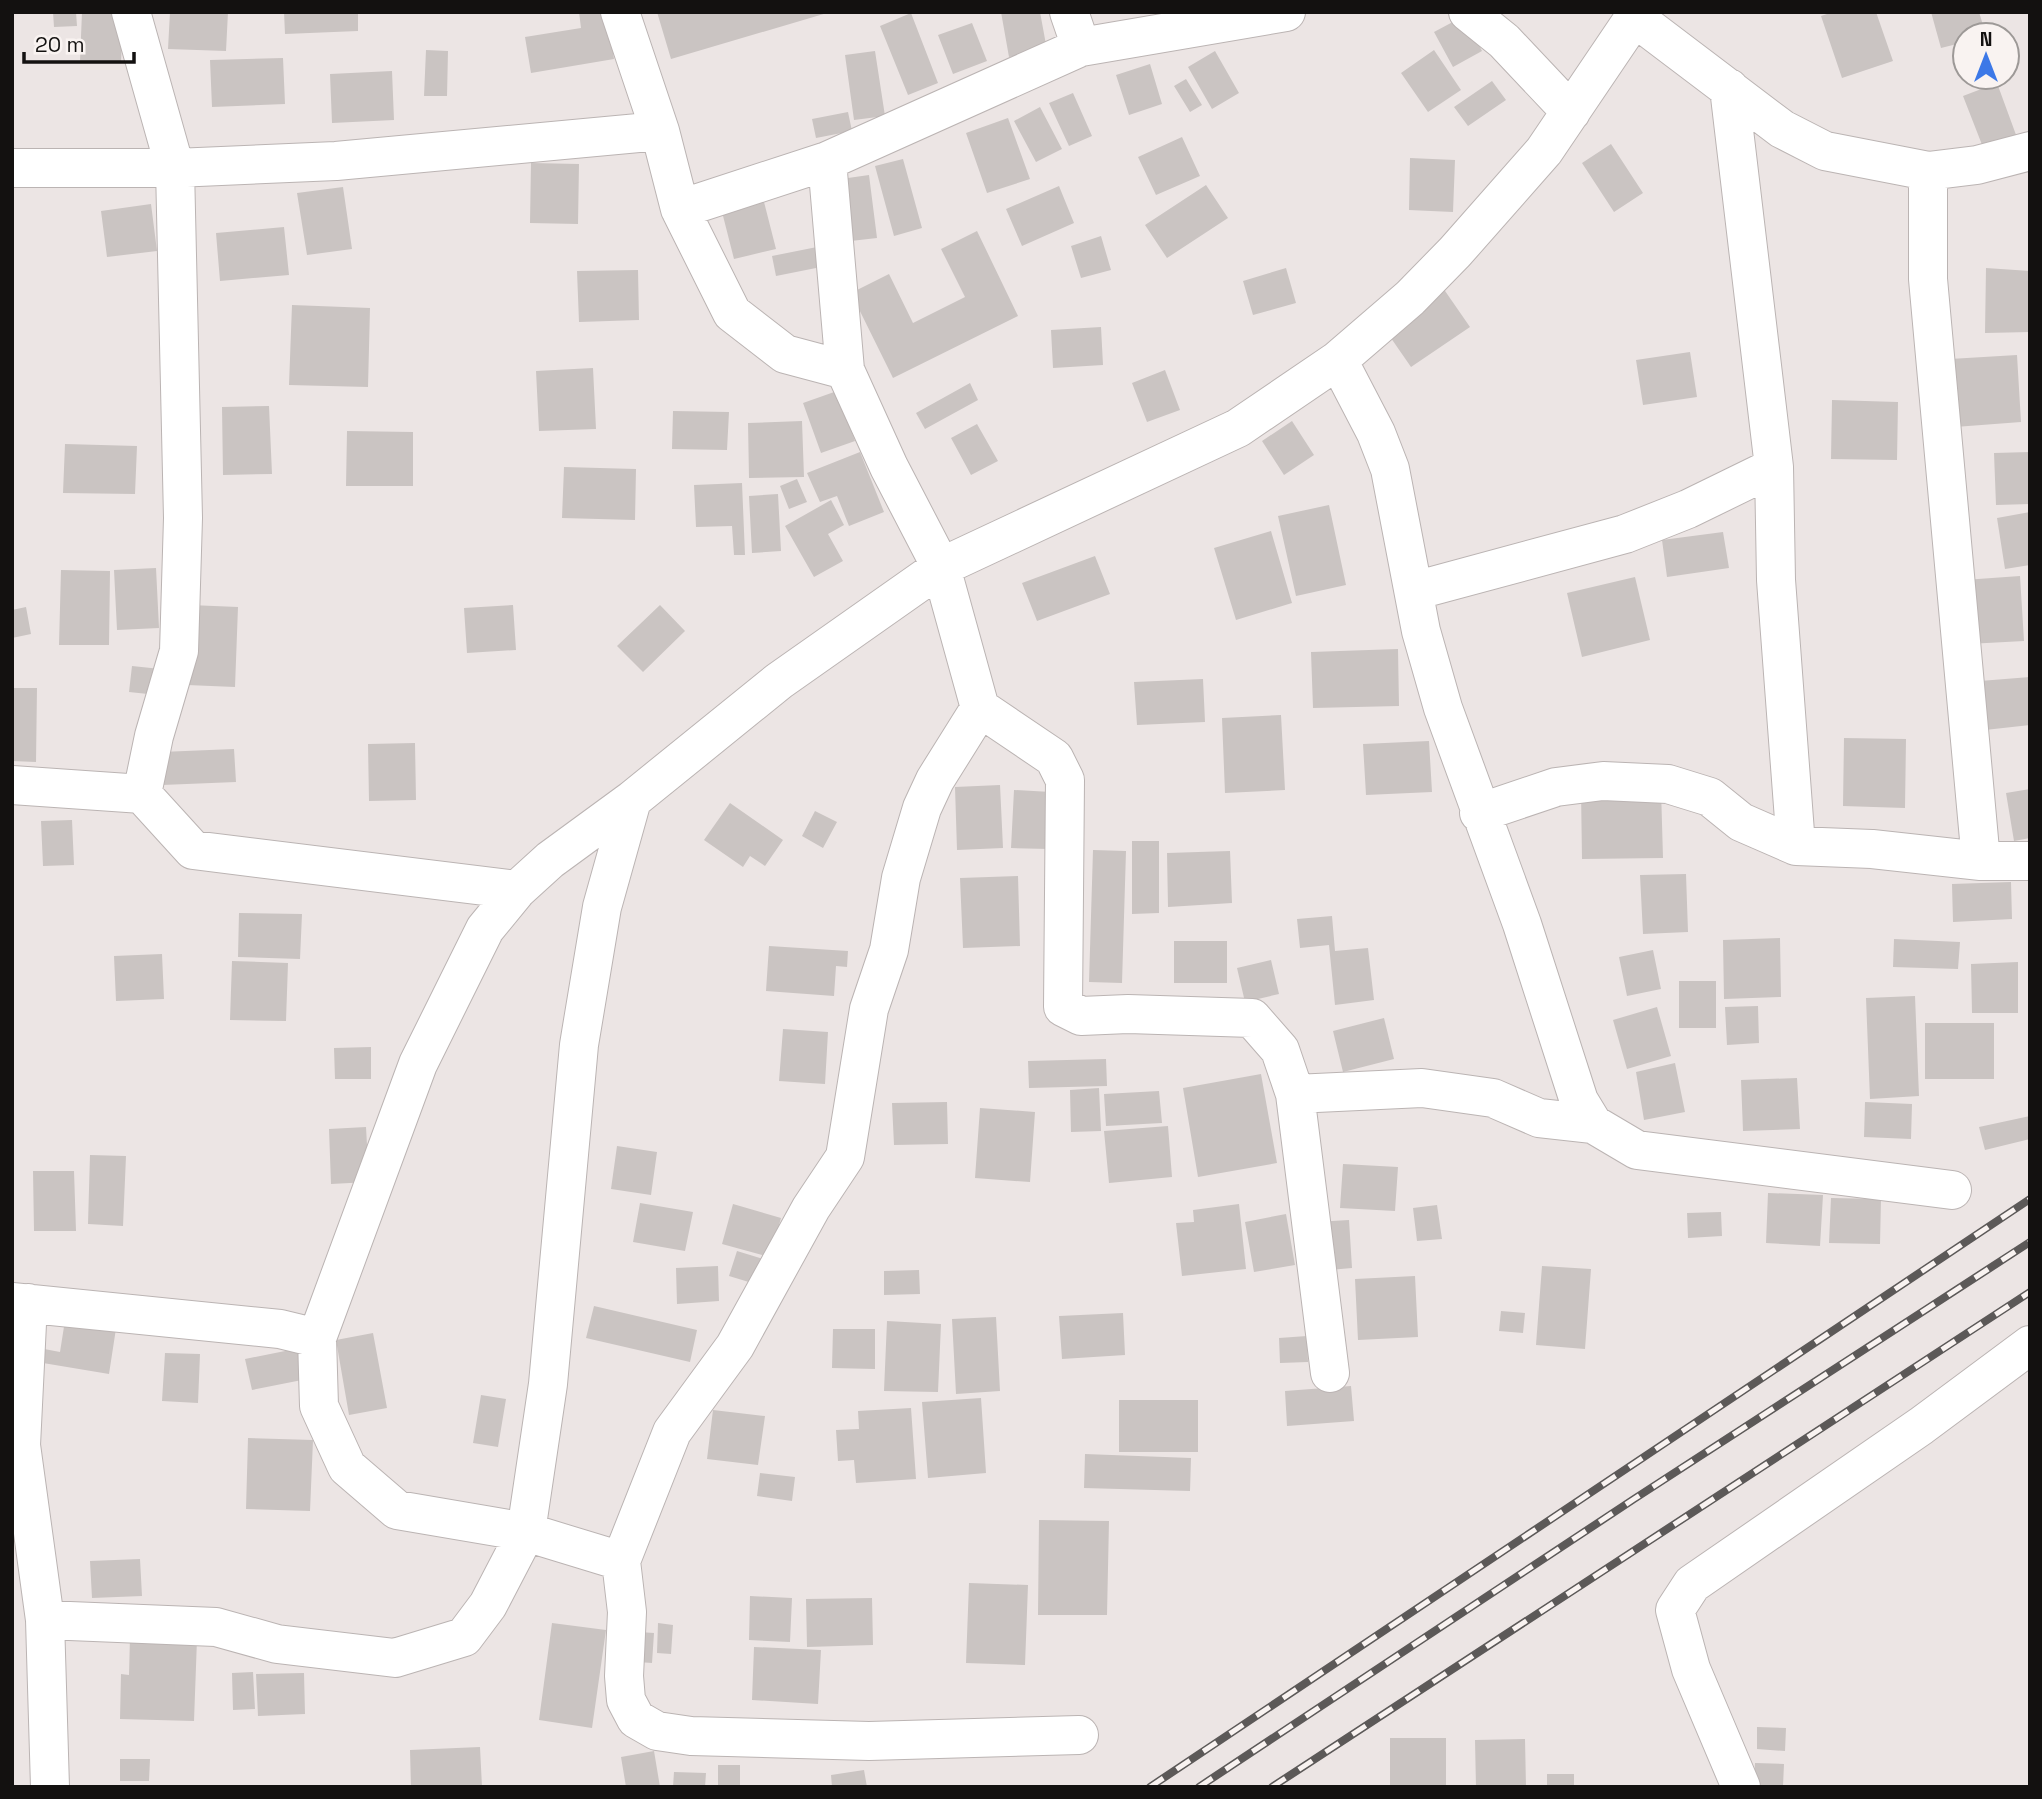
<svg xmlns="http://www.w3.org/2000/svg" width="2042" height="1799" font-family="'Space Grotesk',sans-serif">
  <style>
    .building { fill: #cac4c2 }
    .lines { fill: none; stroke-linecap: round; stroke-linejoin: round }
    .minor-casing { stroke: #bbb4b3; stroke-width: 40 }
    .minor { stroke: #fff; stroke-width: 38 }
    .rail-casing { stroke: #5c5958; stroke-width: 8 }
    .rail { stroke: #f9f3f1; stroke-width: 5; stroke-dasharray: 16; stroke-linecap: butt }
  </style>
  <rect width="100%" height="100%" fill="#ece5e4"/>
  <path class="building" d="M 53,12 L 76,12 L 77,26 L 54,27 Z
    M 82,12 L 123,12 L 121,63 L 80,61 Z
    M 170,12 L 228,12 L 226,51 L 168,49 Z
    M 284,12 L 358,12 L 358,31 L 285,34 Z
    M 579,12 L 607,12 L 614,59 L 531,73 L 525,37 L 581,28 Z
    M 657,12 L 827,12 L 827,13 L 671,59 Z
    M 1001,12 L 1040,12 L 1047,50 L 1009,57 Z
    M 1833,12 L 1876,12 L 1893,61 L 1842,78 L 1821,16 Z
    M 1931,12 L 1979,12 L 1986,35 L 1965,35 L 1965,42 L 1941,48 Z
    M 911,13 L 938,83 L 908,95 L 880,26 Z
    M 1464,16 L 1482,51 L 1453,67 L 1434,32 Z
    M 972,23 L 987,61 L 953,74 L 938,35 Z
    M 426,50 L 448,51 L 447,96 L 424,96 Z
    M 1434,50 L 1461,90 L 1428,112 L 1401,73 Z
    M 875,51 L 885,116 L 854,120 L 845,55 Z
    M 1215,51 L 1239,93 L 1212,109 L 1188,67 Z
    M 283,58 L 285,104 L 212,107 L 210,60 Z
    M 1150,64 L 1162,104 L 1129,115 L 1116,75 Z
    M 392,71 L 394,120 L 332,123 L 330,74 Z
    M 1186,79 L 1202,105 L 1190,112 L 1174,86 Z
    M 1492,81 L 1506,100 L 1468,126 L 1454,107 Z
    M 1997,83 L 2019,143 L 1986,155 L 1963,96 Z
    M 1073,93 L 1092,136 L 1069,146 L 1049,103 Z
    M 1040,107 L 1062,149 L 1036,162 L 1014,121 Z
    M 848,112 L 852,131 L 816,138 L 812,119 Z
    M 1008,118 L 1030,179 L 987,193 L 966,133 Z
    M 1182,137 L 1200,176 L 1156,195 L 1138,157 Z
    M 1611,144 L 1643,193 L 1614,212 L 1582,163 Z
    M 1410,158 L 1455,160 L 1453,212 L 1409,210 Z
    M 903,159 L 922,228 L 894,236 L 875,166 Z
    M 531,163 L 579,164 L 578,224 L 530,223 Z
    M 869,175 L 877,238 L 842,242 L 834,180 Z
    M 1206,185 L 1228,218 L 1167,258 L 1145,225 Z
    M 1059,186 L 1074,223 L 1022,246 L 1006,209 Z
    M 343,187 L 352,249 L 307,255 L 297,193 Z
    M 763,198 L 776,249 L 734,259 L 721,208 Z
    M 151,204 L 157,251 L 107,257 L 101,211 Z
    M 284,227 L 289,275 L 220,281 L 216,233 Z
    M 977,231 L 1018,316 L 893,378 L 851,293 L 889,274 L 913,323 L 965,297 L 941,249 Z
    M 1101,236 L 1111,270 L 1081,278 L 1071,246 Z
    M 822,246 L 826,266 L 776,276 L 772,256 Z
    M 1286,268 L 1296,303 L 1253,315 L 1243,281 Z
    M 1986,268 L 2030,271 L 2030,332 L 1985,333 Z
    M 638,270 L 639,320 L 579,322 L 577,271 Z
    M 1443,288 L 1470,327 L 1411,367 L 1384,328 Z
    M 292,305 L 370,308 L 368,387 L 289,385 Z
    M 1101,327 L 1103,365 L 1053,368 L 1051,330 Z
    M 1690,352 L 1697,397 L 1643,405 L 1636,360 Z
    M 2017,355 L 2021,422 L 1955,427 L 1950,359 Z
    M 593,368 L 596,429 L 539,431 L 536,371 Z
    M 1165,370 L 1180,410 L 1147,422 L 1132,383 Z
    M 970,383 L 978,400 L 925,429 L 916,413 Z
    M 837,391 L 855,441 L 821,453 L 803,403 Z
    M 1832,400 L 1898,402 L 1897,460 L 1831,459 Z
    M 269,406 L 272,474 L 223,475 L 222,407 Z
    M 673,411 L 729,412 L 727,450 L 672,449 Z
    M 802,421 L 804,477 L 749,478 L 748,423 Z
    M 1292,421 L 1314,455 L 1284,475 L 1262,441 Z
    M 977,424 L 998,461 L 971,475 L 951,438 Z
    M 347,431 L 413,432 L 413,486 L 346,486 Z
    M 65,444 L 137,446 L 135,494 L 63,493 Z
    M 860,452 L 884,512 L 849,526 L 837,496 L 820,502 L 807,473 Z
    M 2030,452 L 2030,504 L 1996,505 L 1994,453 Z
    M 564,467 L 636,469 L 635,520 L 562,518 Z
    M 797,479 L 807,502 L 789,509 L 780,486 Z
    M 742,483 L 745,555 L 734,555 L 732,526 L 696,527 L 694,485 Z
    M 778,494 L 781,551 L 752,553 L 749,496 Z
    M 831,500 L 844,525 L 828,534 L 843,561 L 814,577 L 785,526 Z
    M 1329,505 L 1346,585 L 1296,596 L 1278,516 Z
    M 2030,512 L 2030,565 L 2005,569 L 1997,518 Z
    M 1271,531 L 1292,603 L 1236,620 L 1214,548 Z
    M 1723,532 L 1729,568 L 1667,577 L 1662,540 Z
    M 1095,556 L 1110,594 L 1037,621 L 1022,583 Z
    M 156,568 L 159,628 L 117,630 L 114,570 Z
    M 61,570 L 110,571 L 109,645 L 59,645 Z
    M 2020,576 L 2024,641 L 1968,644 L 1964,580 Z
    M 1635,577 L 1650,640 L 1582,657 L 1567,593 Z
    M 190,605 L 238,607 L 235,687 L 187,685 Z
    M 513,605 L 516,650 L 467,653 L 464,608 Z
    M 660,605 L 685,631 L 643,672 L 617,646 Z
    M 26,607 L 31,634 L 12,638 L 12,610 Z
    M 1398,649 L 1399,706 L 1313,708 L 1311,652 Z
    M 132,666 L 170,670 L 167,696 L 129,692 Z
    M 2030,677 L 2030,725 L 1985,730 L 1980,681 Z
    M 1203,679 L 1205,722 L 1137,725 L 1134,682 Z
    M 12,688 L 37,688 L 36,762 L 12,761 Z
    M 1281,715 L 1285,790 L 1225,793 L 1222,718 Z
    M 1844,738 L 1906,739 L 1905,808 L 1843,806 Z
    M 1429,741 L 1432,792 L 1366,795 L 1363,744 Z
    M 415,743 L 416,800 L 369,801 L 368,744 Z
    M 234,749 L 236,782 L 162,785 L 161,752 Z
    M 1000,785 L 1003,848 L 957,850 L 955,787 Z
    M 1661,789 L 1663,858 L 1582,859 L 1581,791 Z
    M 2030,789 L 2030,838 L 2014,841 L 2006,793 Z
    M 1014,790 L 1051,792 L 1049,849 L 1011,848 Z
    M 730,803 L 783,840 L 765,866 L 750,856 L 743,867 L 704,840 Z
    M 815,811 L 837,822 L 823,848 L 802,836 Z
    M 72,820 L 74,865 L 43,866 L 41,821 Z
    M 1132,841 L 1159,841 L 1159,913 L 1132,914 Z
    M 1093,850 L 1126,851 L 1122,983 L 1089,982 Z
    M 1230,851 L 1232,903 L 1168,907 L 1167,853 Z
    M 1686,874 L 1688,932 L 1643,934 L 1640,875 Z
    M 1018,876 L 1020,946 L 963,948 L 960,878 Z
    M 2011,882 L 2012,919 L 1953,922 L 1952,884 Z
    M 239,913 L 302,914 L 300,959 L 238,957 Z
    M 1332,916 L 1335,951 L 1368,948 L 1374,1000 L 1335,1005 L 1329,945 L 1300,948 L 1297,919 Z
    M 1780,938 L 1781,997 L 1724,999 L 1723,940 Z
    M 1894,939 L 1960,942 L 1958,969 L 1893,967 Z
    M 1174,941 L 1227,941 L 1227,983 L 1174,983 Z
    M 769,946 L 848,951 L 847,967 L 836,966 L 834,996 L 766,991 Z
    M 1653,950 L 1661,989 L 1627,996 L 1619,957 Z
    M 162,954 L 164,999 L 116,1001 L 114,956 Z
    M 1271,960 L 1279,994 L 1245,1002 L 1237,968 Z
    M 232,961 L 288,963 L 286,1021 L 230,1020 Z
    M 2018,962 L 2018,1013 L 1972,1013 L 1971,964 Z
    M 1679,981 L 1716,981 L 1716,1028 L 1679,1028 Z
    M 1915,996 L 1919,1096 L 1870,1099 L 1866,998 Z
    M 1758,1006 L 1759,1043 L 1727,1045 L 1725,1007 Z
    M 1657,1007 L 1671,1056 L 1627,1069 L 1613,1020 Z
    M 1384,1018 L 1394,1059 L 1343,1072 L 1333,1031 Z
    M 1925,1023 L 1994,1023 L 1994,1079 L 1925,1079 Z
    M 783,1029 L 828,1032 L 825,1084 L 779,1081 Z
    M 371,1047 L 371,1079 L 335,1079 L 334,1048 Z
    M 1106,1059 L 1107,1086 L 1029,1088 L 1028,1061 Z
    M 1675,1063 L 1685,1112 L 1644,1120 L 1636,1072 Z
    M 1261,1074 L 1277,1163 L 1198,1177 L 1183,1088 Z
    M 1797,1078 L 1800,1129 L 1743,1131 L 1741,1080 Z
    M 1099,1088 L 1101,1131 L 1071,1132 L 1070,1090 Z
    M 1159,1091 L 1162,1123 L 1106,1126 L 1104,1094 Z
    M 947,1102 L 948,1144 L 894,1145 L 892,1103 Z
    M 1865,1102 L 1912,1104 L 1911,1139 L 1864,1137 Z
    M 980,1108 L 1035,1112 L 1030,1182 L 975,1178 Z
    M 2030,1116 L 2030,1139 L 1985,1150 L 1979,1127 Z
    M 1168,1126 L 1172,1177 L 1109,1183 L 1104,1131 Z
    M 366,1127 L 369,1182 L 331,1184 L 329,1129 Z
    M 617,1146 L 657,1152 L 651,1195 L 611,1189 Z
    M 90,1155 L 126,1156 L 123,1226 L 88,1224 Z
    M 1343,1164 L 1398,1167 L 1395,1211 L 1340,1208 Z
    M 33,1171 L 74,1171 L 76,1231 L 34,1231 Z
    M 1768,1193 L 1823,1195 L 1820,1246 L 1766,1243 Z
    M 1831,1198 L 1881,1199 L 1880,1244 L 1829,1243 Z
    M 640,1203 L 693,1212 L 685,1251 L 633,1242 Z
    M 733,1204 L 781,1218 L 770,1257 L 722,1244 Z
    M 1239,1204 L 1246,1269 L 1182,1276 L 1176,1223 L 1194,1222 L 1193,1210 Z
    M 1437,1205 L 1442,1239 L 1417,1241 L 1413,1208 Z
    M 1721,1212 L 1722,1236 L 1688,1238 L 1687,1213 Z
    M 1286,1214 L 1295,1265 L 1254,1272 L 1245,1222 Z
    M 1349,1220 L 1352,1268 L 1318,1271 L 1315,1222 Z
    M 737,1251 L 770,1261 L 762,1286 L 729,1276 Z
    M 718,1266 L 719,1301 L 677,1304 L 676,1268 Z
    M 1542,1266 L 1591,1269 L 1585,1349 L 1536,1345 Z
    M 919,1270 L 920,1294 L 884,1295 L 884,1271 Z
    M 1415,1276 L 1418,1337 L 1358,1340 L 1355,1279 Z
    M 594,1306 L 697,1330 L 690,1362 L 586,1338 Z
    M 1501,1311 L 1525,1313 L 1523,1333 L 1499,1331 Z
    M 1123,1313 L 1125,1355 L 1062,1359 L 1059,1316 Z
    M 66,1314 L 117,1322 L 109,1374 L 37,1362 L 39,1348 L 60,1352 Z
    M 996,1317 L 1000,1391 L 956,1394 L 952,1319 Z
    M 887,1321 L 941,1324 L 938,1392 L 884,1391 Z
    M 833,1329 L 875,1329 L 875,1369 L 832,1368 Z
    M 373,1333 L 387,1408 L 349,1415 L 336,1340 Z
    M 1307,1336 L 1308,1362 L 1280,1363 L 1279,1338 Z
    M 300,1348 L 307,1379 L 252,1390 L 245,1359 Z
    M 165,1353 L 200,1354 L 198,1403 L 162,1401 Z
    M 1351,1386 L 1354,1421 L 1287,1426 L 1285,1391 Z
    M 481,1395 L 506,1399 L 498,1447 L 473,1443 Z
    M 981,1398 L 986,1473 L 928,1478 L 922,1402 Z
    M 1119,1400 L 1198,1400 L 1198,1452 L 1119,1452 Z
    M 911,1408 L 916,1479 L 856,1483 L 854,1460 L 838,1461 L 836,1430 L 859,1429 L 858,1411 Z
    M 713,1410 L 765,1416 L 758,1465 L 707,1459 Z
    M 248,1438 L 313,1440 L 310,1511 L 246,1509 Z
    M 1085,1454 L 1191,1458 L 1190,1491 L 1084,1488 Z
    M 760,1473 L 795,1477 L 792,1501 L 757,1496 Z
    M 1039,1520 L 1109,1521 L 1107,1615 L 1038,1615 Z
    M 140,1559 L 142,1596 L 92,1598 L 90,1561 Z
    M 969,1583 L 1028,1585 L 1025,1665 L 966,1663 Z
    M 750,1596 L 792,1598 L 790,1642 L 749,1640 Z
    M 872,1598 L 873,1645 L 807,1647 L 806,1599 Z
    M 552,1623 L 606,1630 L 592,1728 L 539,1720 Z
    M 658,1623 L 673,1625 L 671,1654 L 657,1653 Z
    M 639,1632 L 654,1633 L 652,1663 L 638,1662 Z
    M 130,1637 L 197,1639 L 194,1721 L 120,1719 L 121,1674 L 129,1675 Z
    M 754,1647 L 821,1650 L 818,1704 L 752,1700 Z
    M 253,1672 L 255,1709 L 233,1710 L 232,1673 Z
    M 304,1673 L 305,1714 L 258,1716 L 256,1674 Z
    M 1757,1727 L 1786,1728 L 1785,1751 L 1757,1749 Z
    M 1390,1738 L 1446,1738 L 1446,1787 L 1390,1787 Z
    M 1525,1739 L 1526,1787 L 1476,1787 L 1475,1740 Z
    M 480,1747 L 482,1787 L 411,1787 L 410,1750 Z
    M 654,1751 L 660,1787 L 626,1787 L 621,1757 Z
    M 120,1759 L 150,1759 L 149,1781 L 120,1781 Z
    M 1755,1763 L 1784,1764 L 1783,1786 L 1754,1786 Z
    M 718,1765 L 740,1765 L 740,1787 L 718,1787 Z
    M 864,1770 L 867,1787 L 832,1787 L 831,1775 Z
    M 674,1772 L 706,1773 L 705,1787 L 673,1787 Z
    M 1547,1774 L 1574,1774 L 1574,1787 L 1547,1787 Z"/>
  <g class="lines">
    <g class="minor-casing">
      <path id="minor" d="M 131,12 L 175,168 L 183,518 L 179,651 L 154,736 L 142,794
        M 620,12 L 660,131 L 680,209 L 732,313 L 785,354 L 845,370 L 889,467 L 941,567 L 980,708 L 1054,758 L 1065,780 L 1063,1007 L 1081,1016 L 1128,1014 L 1252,1018 L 1280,1050 L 1295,1094 L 1330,1373
        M 1069,12 L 1081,47
        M 1468,12 L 1504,41 L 1571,112
        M 1634,17 L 1782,129 L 1825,151 L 1928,171 L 1977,165 L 2030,151
        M 1729,88 L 1774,467 L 1776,580 L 1796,846
        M 827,161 L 845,370
        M 12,168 L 175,168 L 336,161 L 660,131
        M 1928,171 L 1928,279 L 1981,861
        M 680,209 L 827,161 L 1081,47 L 1286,12
        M 1338,360 L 1376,433 L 1390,469 L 1421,631 L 1443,708 L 1522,924 L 1579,1101 L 1593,1124
        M 1414,591 L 1625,534 L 1688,509 L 1774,467
        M 12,785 L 142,794 L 193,850 L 517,890
        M 1479,813 L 1556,787 L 1603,781 L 1668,784 L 1710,797 L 1741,822 L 1796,846 L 1872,849 L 1981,861 L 2030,861
        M 1295,1094 L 1422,1088 L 1493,1098 L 1539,1118 L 1593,1124 L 1637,1150 L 1952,1190
        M 12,1302 L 280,1329 L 317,1338 L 319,1406 L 347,1467 L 397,1510 L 526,1532 L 621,1561 L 627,1612 L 624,1676 L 626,1700 L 636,1719 L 657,1731 L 691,1736 L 869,1741 L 1079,1735
        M 28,1303 L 21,1445 L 45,1620 L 50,1787
        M 317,1338 L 418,1064 L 485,929 L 517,890 L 550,860 L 632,800 L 779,681 L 941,567 L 1238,428 L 1338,360 L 1410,298 L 1455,252 L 1544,151 L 1638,12
        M 621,1561 L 672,1432 L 735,1346 L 811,1208 L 845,1157 L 869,1009 L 889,950 L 901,878 L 922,808 L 935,780 L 980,708
        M 45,1620 L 216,1627 L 277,1644 L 395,1658 L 464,1637 L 488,1605 L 526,1532 L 548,1384 L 579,1045 L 602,907 L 632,800
        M 1741,1787 L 1691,1669 L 1675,1610 L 1692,1584 L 1921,1426 L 2030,1345"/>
    </g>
    <use href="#minor" class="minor"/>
    <g class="rail-casing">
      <path id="rail" d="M 1150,1787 L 2030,1199
        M 1199,1787 L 1634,1499 L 2030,1242
        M 1272,1787 L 2030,1292"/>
    </g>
    <use href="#rail" class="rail"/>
  </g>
  <rect width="2042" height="1799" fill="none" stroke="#131110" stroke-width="28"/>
  <g transform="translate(1986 56)"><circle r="33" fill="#f9f3f1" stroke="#9d9997" stroke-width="2"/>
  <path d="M0-5L12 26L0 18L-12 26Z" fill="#3c78e7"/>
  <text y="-10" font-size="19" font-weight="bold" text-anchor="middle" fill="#131110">N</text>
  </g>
  <path d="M24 52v10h110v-10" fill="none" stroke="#131110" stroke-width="3.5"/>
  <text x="35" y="52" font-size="21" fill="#131110" stroke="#f9f3f1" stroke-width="5" paint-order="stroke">20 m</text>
</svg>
